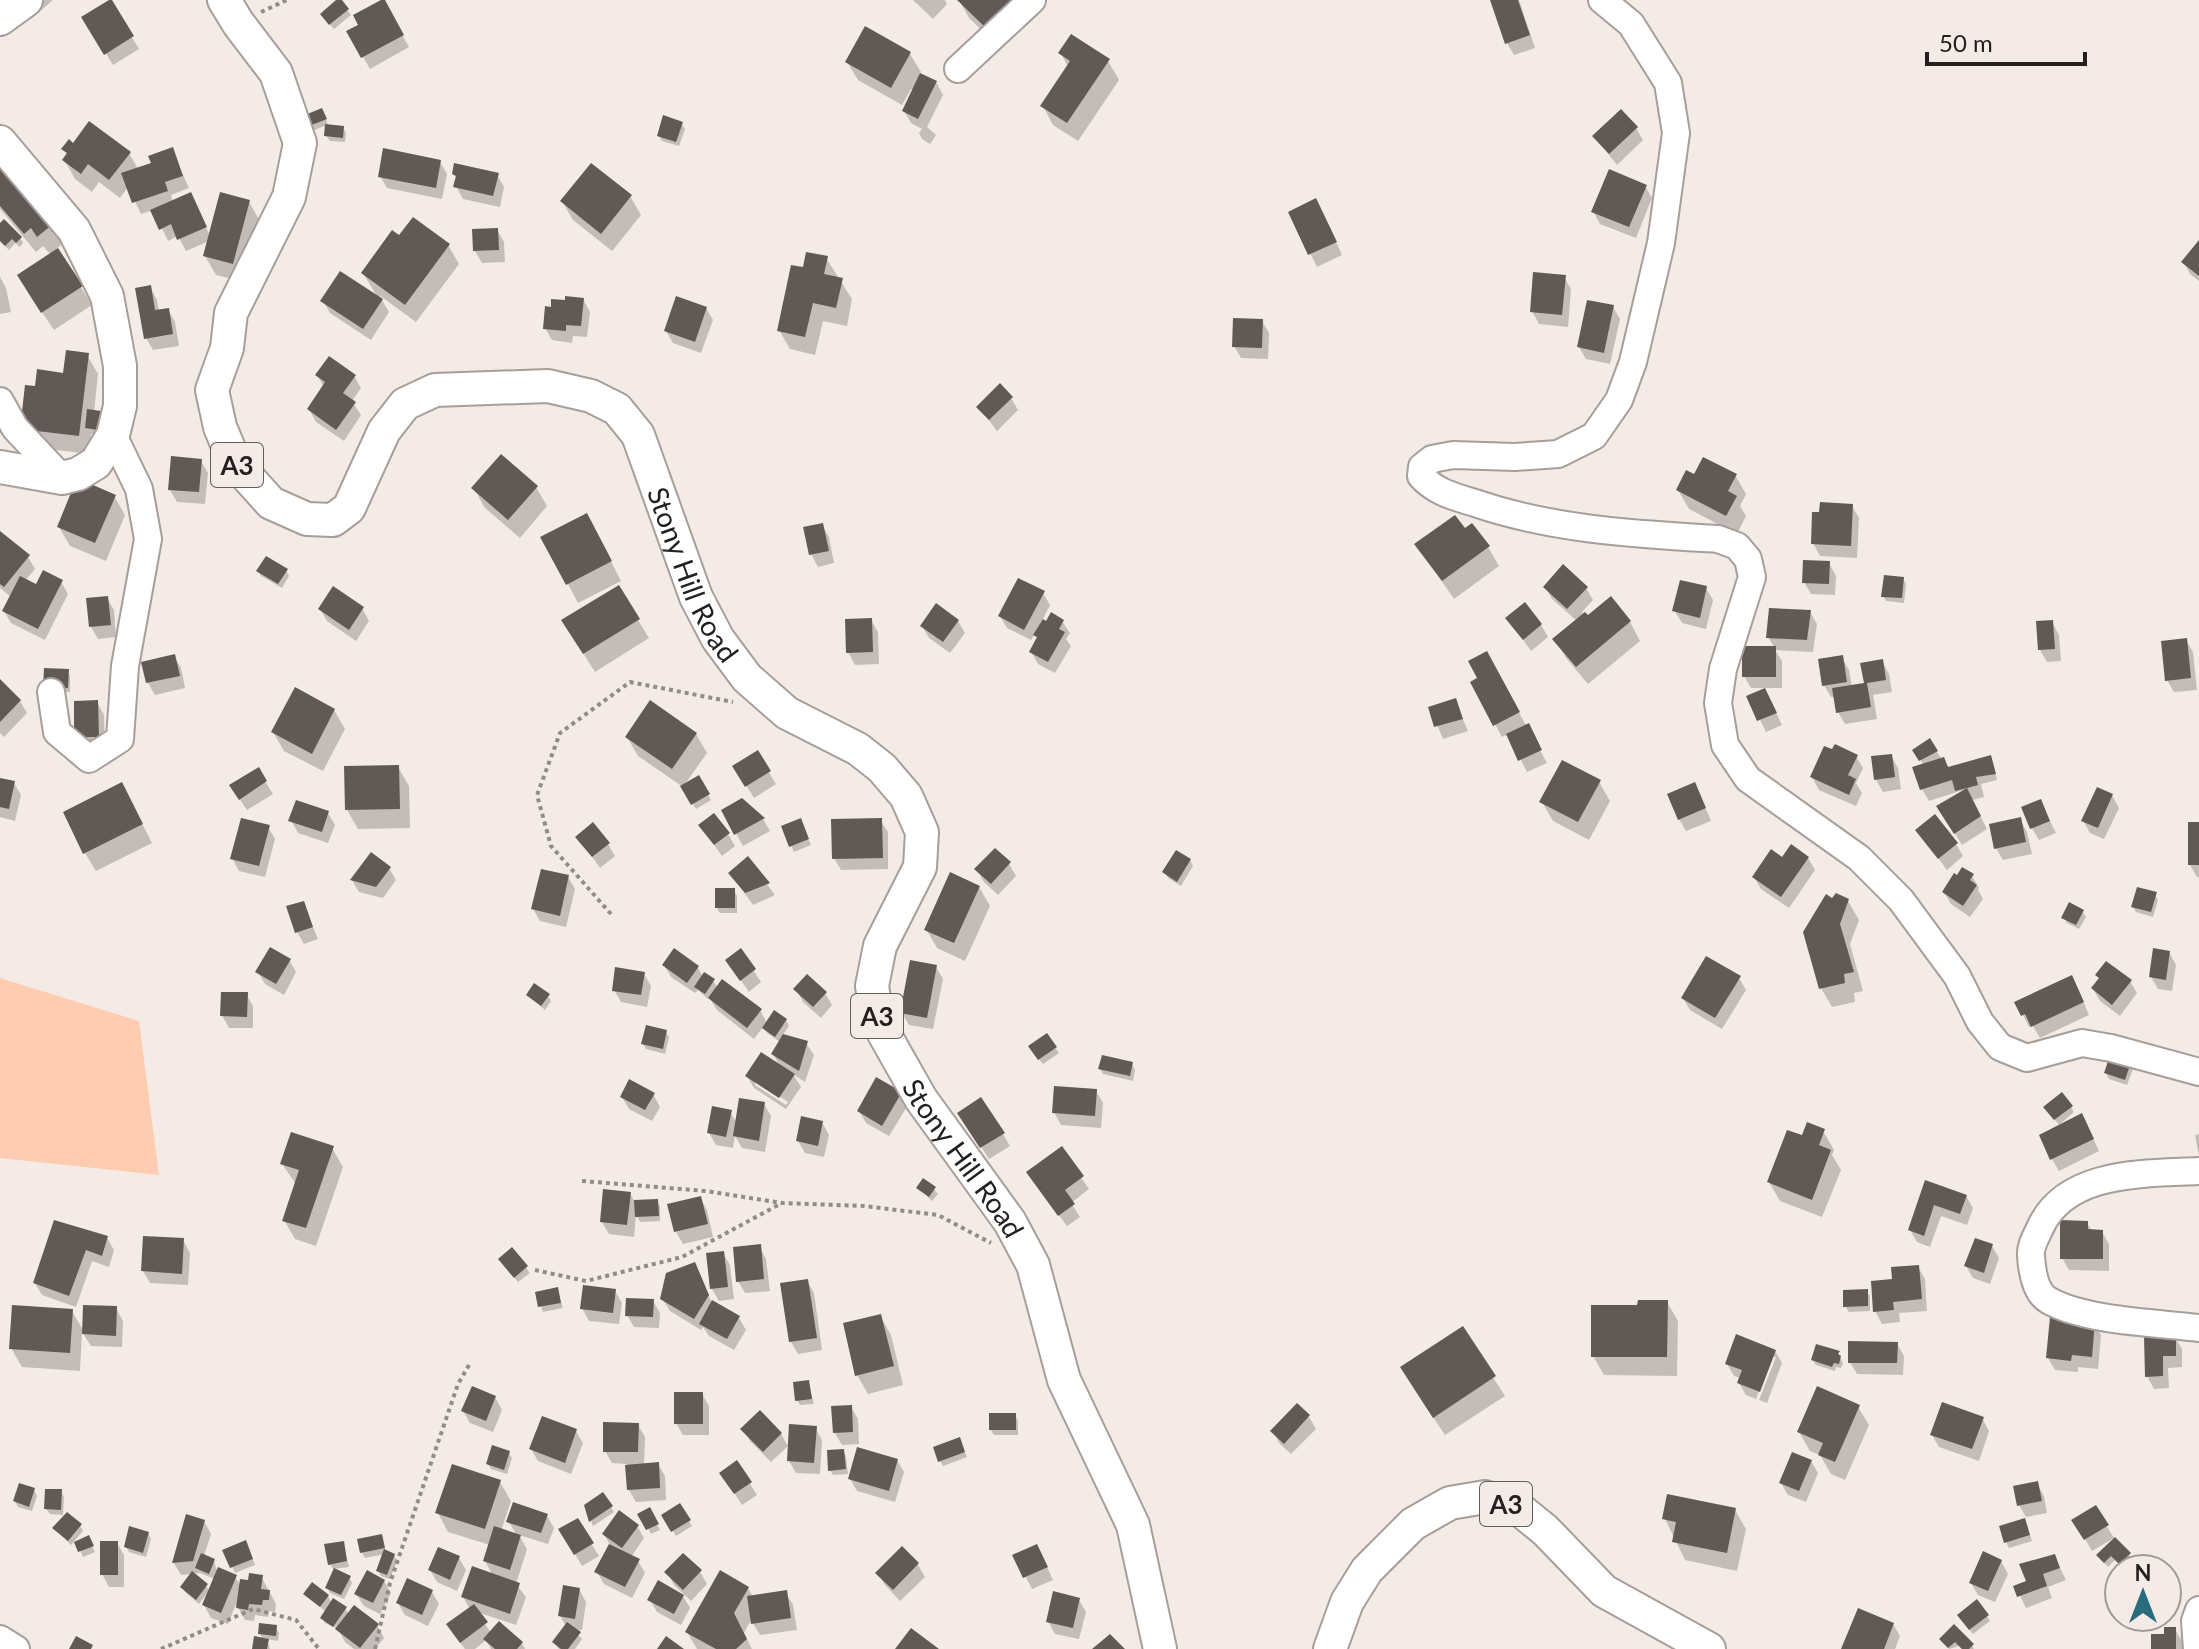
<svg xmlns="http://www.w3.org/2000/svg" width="2199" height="1649" font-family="Lato,sans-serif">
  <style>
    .green { fill: #feccb0 }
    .shadow { fill: #0003; fill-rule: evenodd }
    .building { fill: #605955 }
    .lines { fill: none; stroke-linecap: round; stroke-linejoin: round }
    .minor-casing { stroke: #a69e99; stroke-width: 30 }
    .major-casing { stroke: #a69e99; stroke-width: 36 }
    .path { stroke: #928b88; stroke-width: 4; stroke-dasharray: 4 4; stroke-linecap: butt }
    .minor { stroke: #fff; stroke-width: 26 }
    .major { stroke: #fff; stroke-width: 32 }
    .labels { text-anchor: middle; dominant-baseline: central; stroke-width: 8; stroke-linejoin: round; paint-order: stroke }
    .shield { fill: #f4ebe6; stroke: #625d5b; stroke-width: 2 }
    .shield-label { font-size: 26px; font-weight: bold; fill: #24201f }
    .street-label { font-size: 28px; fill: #24201f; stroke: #f4ebe6 }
  </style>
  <rect width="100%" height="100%" fill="#f4ebe6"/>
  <path class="green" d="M 0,978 L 139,1021 L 159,1175 L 0,1158 Z"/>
  <path class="shadow" d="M 0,0 L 53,0 L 31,19 L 18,4 Z
    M 340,0 L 351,15 L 334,29 L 325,19 Z
    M 913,0 L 945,0 L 947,4 L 933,19 Z
    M 959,0 L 1019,0 L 1000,48 L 969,18 Z
    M 1492,0 L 1519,0 L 1535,48 L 1514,55 L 1507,43 Z
    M 383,1 L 409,47 L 370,69 L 349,32 L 361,26 Z
    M 110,2 L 139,49 L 113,65 L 84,18 Z
    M 1061,53 L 1108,61 L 1119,80 L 1078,141 L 1053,125 L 1043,106 L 1068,67 Z
    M 910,54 L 921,72 L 919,75 L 936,82 L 943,95 L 927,127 L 936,135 L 930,144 L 922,139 L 919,133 L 922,129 L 911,123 L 904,111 L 914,90 L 911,89 L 902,105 L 858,80 L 847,62 Z
    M 324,115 L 329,127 L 343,128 L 346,133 L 345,142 L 330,141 L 326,135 L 327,125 L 314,130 L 307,116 Z
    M 681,123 L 685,129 L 679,146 L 662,141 L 659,136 Z
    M 1636,128 L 1643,140 L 1617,165 L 1594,136 Z
    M 74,146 L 129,153 L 138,169 L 153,164 L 172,150 L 189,188 L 171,195 L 173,202 L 197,206 L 210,236 L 249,202 L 260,221 L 244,282 L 216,275 L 205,256 L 209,241 L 186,251 L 178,236 L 168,241 L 153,210 L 141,214 L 128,187 L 120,198 L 99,182 L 92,192 L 75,179 L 65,161 L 68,156 L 64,149 Z
    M 440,162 L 447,174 L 442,199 L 387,188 L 380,176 Z
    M 0,165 L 67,240 L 56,249 L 92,305 L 54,330 L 30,294 L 51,255 L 43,246 L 36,252 L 0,209 Z
    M 454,174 L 497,175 L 504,187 L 500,207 L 463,199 L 456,186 L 457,180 Z
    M 1645,186 L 1652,198 L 1636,238 L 1600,224 L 1593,211 Z
    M 630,196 L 641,215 L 612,251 L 573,220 L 562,201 Z
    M 1291,213 L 1323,213 L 1342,255 L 1317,267 Z
    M 0,226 L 20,237 L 23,243 L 20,247 L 15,243 L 9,250 L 0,241 Z
    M 497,230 L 504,242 L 505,262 L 482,263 L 475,251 Z
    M 400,238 L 448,245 L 459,264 L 416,322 L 379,295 L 389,312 L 371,340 L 330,313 L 323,301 L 378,298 L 363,273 Z
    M 2199,243 L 2199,281 L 2190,274 L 2184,262 Z
    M 826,258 L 852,299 L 847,326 L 823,321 L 815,355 L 790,349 L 779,330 L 805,270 Z
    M 0,277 L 6,288 L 11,312 L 0,314 Z
    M 1564,277 L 1571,289 L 1568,327 L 1539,324 L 1532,311 Z
    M 150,287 L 157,300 L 159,312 L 168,310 L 175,322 L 179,346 L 153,350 L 146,338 Z
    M 583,299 L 590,312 L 587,337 L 573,336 L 572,343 L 552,340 L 545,328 L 552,309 Z
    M 1613,307 L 1620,319 L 1610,364 L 1586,359 L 1579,347 Z
    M 706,308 L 713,320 L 701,353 L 673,343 L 666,331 Z
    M 1262,321 L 1269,333 L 1268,359 L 1241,358 L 1234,346 Z
    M 87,355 L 98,374 L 94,412 L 99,413 L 103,418 L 100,435 L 91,434 L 89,454 L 33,447 L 36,388 L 65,375 Z
    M 317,375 L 354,376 L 361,388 L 352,401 L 361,415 L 344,441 L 316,422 L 309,409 L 324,387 Z
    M 1011,398 L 1018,410 L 997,431 L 979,407 Z
    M 201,461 L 208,473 L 205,504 L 177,502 L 170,490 Z
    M 1735,475 L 1746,494 L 1740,506 L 1746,516 L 1737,534 L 1689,509 L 1678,490 L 1695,477 Z
    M 536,487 L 547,506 L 520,538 L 484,507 L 474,488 Z
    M 114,496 L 125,515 L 106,561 L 70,546 L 59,527 Z
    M 1852,506 L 1859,518 L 1857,558 L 1820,556 L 1813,543 Z
    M 822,525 L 829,537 L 834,563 L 818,567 L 811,554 Z
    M 0,534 L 28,557 L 35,569 L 25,581 L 37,586 L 61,582 L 68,594 L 45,640 L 11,623 L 4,611 L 11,597 L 0,588 Z
    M 597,534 L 621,581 L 578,603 L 568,584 Z
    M 1417,545 L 1488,547 L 1499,566 L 1454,599 Z
    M 1829,563 L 1836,576 L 1835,595 L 1811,594 L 1804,582 Z
    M 286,570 L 289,576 L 282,588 L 261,576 L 258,571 Z
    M 1903,579 L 1906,584 L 1904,603 L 1886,601 L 1883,596 Z
    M 1545,587 L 1586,588 L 1593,600 L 1582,612 L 1588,618 L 1611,599 L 1630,622 L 1640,641 L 1588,684 L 1566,658 L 1555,639 L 1577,621 L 1552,599 Z
    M 1706,588 L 1713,600 L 1706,629 L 1682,623 L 1675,611 Z
    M 1043,593 L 1050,605 L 1042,621 L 1047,624 L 1062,621 L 1070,633 L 1066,639 L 1071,646 L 1055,673 L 1038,664 L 1031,652 L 1038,639 L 1035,634 L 1031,640 L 1007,628 L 1000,616 Z
    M 107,598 L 114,610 L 116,637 L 98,639 L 91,627 Z
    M 362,608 L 369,621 L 356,641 L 327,621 L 320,609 Z
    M 1810,612 L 1817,624 L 1813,652 L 1775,650 L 1782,661 L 1782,688 L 1751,688 L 1744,676 L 1775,648 L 1768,637 Z
    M 1508,618 L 1541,625 L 1548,637 L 1531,651 Z
    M 638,620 L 649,638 L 595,672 L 575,640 Z
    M 871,620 L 878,632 L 879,664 L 855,665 L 848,652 Z
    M 958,621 L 965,633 L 950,653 L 929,638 L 922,626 Z
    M 2052,622 L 2059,635 L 2061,661 L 2047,662 L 2040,650 Z
    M 2186,640 L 2193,652 L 2197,690 L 2174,692 L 2167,680 Z
    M 1486,653 L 1547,763 L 1527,772 L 1508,734 L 1502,737 L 1473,683 L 1480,679 Z
    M 174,656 L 181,668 L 185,688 L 155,695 L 148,683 L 144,663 Z
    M 1842,658 L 1849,670 L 1852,687 L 1866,685 L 1863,664 L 1882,661 L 1889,674 L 1892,692 L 1873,695 L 1877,719 L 1845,724 L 1838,712 L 1836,697 L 1831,697 L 1824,685 Z
    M 67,671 L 70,676 L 70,692 L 48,692 Z
    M 0,682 L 20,701 L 27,713 L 4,737 L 0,733 Z
    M 1749,697 L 1771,702 L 1782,725 L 1766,732 Z
    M 1455,701 L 1468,731 L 1443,739 L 1430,708 Z
    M 97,702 L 104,715 L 105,748 L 83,749 L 76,737 Z
    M 334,710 L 345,729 L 323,771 L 284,751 L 273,732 Z
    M 696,734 L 707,753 L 683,787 L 638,756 L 627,737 Z
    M 1929,741 L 1949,769 L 1993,763 L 1997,780 L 1981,784 L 1984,797 L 1972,800 L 1987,829 L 1962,845 L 1939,807 L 1963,790 L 1929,801 L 1922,789 L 1924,766 L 1915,751 Z
    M 1833,752 L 1856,756 L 1863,768 L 1856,783 L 1862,793 L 1856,806 L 1819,790 L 1812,777 Z
    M 757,753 L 776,784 L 754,798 L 735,767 Z
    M 1891,756 L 1898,768 L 1901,789 L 1883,792 L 1876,780 Z
    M 398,767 L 409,786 L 410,828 L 358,829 L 347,810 Z
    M 258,770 L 273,794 L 247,810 L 239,798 Z
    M 698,778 L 711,800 L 696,809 L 683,787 Z
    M 0,780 L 14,783 L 21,795 L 15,821 L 0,817 Z
    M 1599,782 L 1610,801 L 1589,840 L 1553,821 L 1542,802 Z
    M 2112,795 L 2119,808 L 2104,839 L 2090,833 L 2083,820 Z
    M 1701,797 L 1711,821 L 1686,831 L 1679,819 Z
    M 742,801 L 763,819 L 770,831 L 743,846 L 723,810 Z
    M 2040,801 L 2056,833 L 2039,840 L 2032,828 Z
    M 132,804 L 152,843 L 96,871 L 85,853 Z
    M 328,813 L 335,825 L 328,843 L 298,833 L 291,820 Z
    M 880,820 L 888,832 L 888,869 L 841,870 L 834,858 Z
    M 2020,820 L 2027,832 L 2032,854 L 2003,860 L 1996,848 Z
    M 2199,824 L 2199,877 L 2197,877 L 2190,865 Z
    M 701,826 L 728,834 L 735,846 L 722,856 Z
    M 803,826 L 811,845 L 794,852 L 783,827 Z
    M 268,827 L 275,839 L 265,877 L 239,871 L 232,858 Z
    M 1918,831 L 1956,844 L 1963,856 L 1947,870 Z
    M 578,837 L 608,844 L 615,856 L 600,868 Z
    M 1808,858 L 1815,870 L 1789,908 L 1761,889 L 1754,877 Z
    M 748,859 L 775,895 L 753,905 L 731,874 Z
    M 1190,860 L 1193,866 L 1181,886 L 1168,878 L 1165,872 Z
    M 1009,864 L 1016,876 L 998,895 L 984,882 L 977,870 Z
    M 389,868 L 396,880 L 383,898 L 359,892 L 352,880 Z
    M 1956,875 L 1972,876 L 1979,888 L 1978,890 L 1983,899 L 1970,917 L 1951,904 L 1944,892 Z
    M 568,877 L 575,889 L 566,927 L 540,921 L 533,909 Z
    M 979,887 L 990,906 L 965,961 L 937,948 L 926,929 Z
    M 734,890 L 737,896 L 737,913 L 720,913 L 717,908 Z
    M 2155,894 L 2158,900 L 2153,917 L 2136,912 L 2133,907 Z
    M 1833,901 L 1848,901 L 1859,920 L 1850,944 L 1863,991 L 1854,993 L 1855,1002 L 1832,1007 L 1821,988 Z
    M 303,903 L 318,939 L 304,944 L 297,932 Z
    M 2082,911 L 2086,917 L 2079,929 L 2067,923 L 2064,918 Z
    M 741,951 L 761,982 L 749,992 L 735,972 Z
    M 2169,952 L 2176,965 L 2172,991 L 2158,989 L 2151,977 Z
    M 289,960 L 296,972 L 284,995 L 265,984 L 258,972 Z
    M 664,965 L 698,968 L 703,977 L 713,981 L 718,988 L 760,1010 L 767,1023 L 786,1020 L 789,1026 L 782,1036 L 806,1043 L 814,1055 L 805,1082 L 793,1074 L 801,1087 L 786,1109 L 754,1088 L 747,1076 L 780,1066 L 773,1054 L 780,1042 L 767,1033 L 763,1027 L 754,1039 L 717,1010 L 709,997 L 708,999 L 698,990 L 695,993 L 671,977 ZM 755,1080 L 788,1102 L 786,1105 L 755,1085 Z
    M 936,967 L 943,979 L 933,1029 L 909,1025 L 902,1013 Z
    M 644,974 L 651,986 L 647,1007 L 621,1002 L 614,990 Z
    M 1739,978 L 1746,990 L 1722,1029 L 1690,1010 L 1683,998 Z
    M 2100,979 L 2130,981 L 2137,993 L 2120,1016 L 2100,1001 L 2093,989 Z
    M 796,989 L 825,993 L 832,1005 L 821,1018 L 803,1002 Z
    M 2078,990 L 2089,1015 L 2040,1038 L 2033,1026 L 2029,1027 L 2017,1003 Z
    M 246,994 L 253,1006 L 253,1028 L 229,1028 L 222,1015 Z
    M 528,995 L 548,996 L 551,1001 L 545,1010 Z
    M 666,1032 L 669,1037 L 665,1054 L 646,1049 L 643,1044 Z
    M 1046,1035 L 1059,1053 L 1043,1064 L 1033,1052 Z
    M 2131,1061 L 2134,1066 L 2127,1085 L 2109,1079 L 2106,1073 Z
    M 1132,1064 L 1135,1070 L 1133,1081 L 1103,1074 L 1100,1069 Z
    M 1096,1091 L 1103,1103 L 1101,1128 L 1061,1125 L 1054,1112 Z
    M 901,1093 L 908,1105 L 889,1136 L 866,1123 L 859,1111 Z
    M 653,1094 L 660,1107 L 652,1121 L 629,1109 L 622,1097 Z
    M 764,1104 L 771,1116 L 765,1152 L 742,1148 L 735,1136 L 733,1148 L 716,1145 L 709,1133 L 730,1112 L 737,1123 Z
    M 2071,1107 L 2074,1112 L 2059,1125 L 2049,1112 Z
    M 822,1122 L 829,1135 L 824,1157 L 805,1153 L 798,1141 Z
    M 967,1125 L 1003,1134 L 1010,1146 L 989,1159 Z
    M 2088,1127 L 2099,1151 L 2059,1171 L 2052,1159 Z
    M 1823,1131 L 1834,1150 L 1832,1155 L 1841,1170 L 1822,1217 L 1780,1201 L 1769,1182 L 1803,1138 Z
    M 2199,1134 L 2199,1156 L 2195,1135 Z
    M 332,1148 L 343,1167 L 316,1246 L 295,1239 L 284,1220 L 296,1184 L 282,1164 Z
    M 1062,1149 L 1089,1189 L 1071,1203 L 1080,1217 L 1067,1226 L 1036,1184 Z
    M 1926,1182 L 1966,1196 L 1973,1208 L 1967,1225 L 1941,1216 L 1930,1247 L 1917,1242 L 1910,1230 Z
    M 919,1188 L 934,1189 L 938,1194 L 932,1201 Z
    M 630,1194 L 635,1202 L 656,1201 L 660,1206 L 660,1221 L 640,1222 L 636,1215 L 634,1237 L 609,1234 L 602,1222 Z
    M 700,1198 L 707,1210 L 713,1237 L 683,1244 L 676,1232 L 669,1205 Z
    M 56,1222 L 107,1238 L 114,1250 L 109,1267 L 92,1261 L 76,1307 L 42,1295 L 35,1283 Z
    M 2087,1223 L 2092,1231 L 2102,1232 L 2109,1244 L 2109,1271 L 2069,1270 L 2062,1258 Z
    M 183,1240 L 190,1253 L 188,1285 L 150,1283 L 143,1271 Z
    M 759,1246 L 766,1259 L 770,1291 L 745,1293 L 738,1281 Z
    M 1992,1246 L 1999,1258 L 1990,1284 L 1973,1278 L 1966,1266 Z
    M 512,1250 L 530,1273 L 518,1282 L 504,1264 Z
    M 723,1253 L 730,1265 L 734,1299 L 719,1301 L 712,1289 Z
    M 695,1264 L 712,1303 L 739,1318 L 746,1330 L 734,1350 L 709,1336 L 703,1327 L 701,1330 L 670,1311 L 662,1298 Z
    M 1918,1267 L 1925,1279 L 1927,1311 L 1899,1313 L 1900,1322 L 1882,1324 L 1875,1311 L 1894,1281 Z
    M 807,1281 L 814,1293 L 822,1350 L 798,1354 L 791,1342 Z
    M 557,1289 L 563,1308 L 543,1312 L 537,1294 Z
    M 615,1291 L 622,1303 L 619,1324 L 589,1321 L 582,1308 Z
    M 1866,1291 L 1870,1296 L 1870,1311 L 1849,1312 L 1845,1306 Z
    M 653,1301 L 660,1313 L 659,1328 L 634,1327 L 627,1315 Z
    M 1667,1302 L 1678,1321 L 1677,1376 L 1604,1375 L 1593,1356 L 1638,1307 Z
    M 116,1308 L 123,1321 L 122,1347 L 91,1346 L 82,1332 L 80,1371 L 22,1367 L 11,1348 L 72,1311 L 84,1332 Z
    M 880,1316 L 891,1335 L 903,1385 L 868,1394 L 857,1375 Z
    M 2094,1323 L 2101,1335 L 2098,1369 L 2078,1367 L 2078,1372 L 2055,1370 L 2048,1358 Z
    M 1462,1329 L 1505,1396 L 1445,1435 L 1413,1387 Z
    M 2175,1337 L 2182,1349 L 2182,1367 L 2168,1368 L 2169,1388 L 2154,1389 L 2147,1376 Z
    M 1897,1344 L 1904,1356 L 1903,1375 L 1857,1374 L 1850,1362 Z
    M 1775,1351 L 1782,1363 L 1767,1403 L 1759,1400 L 1776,1357 L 1771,1357 L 1756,1399 L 1746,1395 L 1739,1383 L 1740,1378 L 1734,1376 L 1727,1364 Z
    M 1838,1353 L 1843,1363 L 1841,1368 L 1836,1367 L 1835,1371 L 1816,1365 L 1813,1360 Z
    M 808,1382 L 814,1404 L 800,1405 L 797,1400 Z
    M 702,1394 L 709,1406 L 709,1435 L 683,1435 L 676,1423 Z
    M 495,1397 L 502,1410 L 493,1432 L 470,1423 L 463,1411 Z
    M 1297,1406 L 1309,1417 L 1316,1429 L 1291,1454 L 1280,1444 L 1273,1432 Z
    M 851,1407 L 858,1419 L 859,1444 L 842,1445 L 835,1433 Z
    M 1858,1407 L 1869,1425 L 1845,1480 L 1831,1474 L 1820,1455 L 1810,1451 L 1799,1432 Z
    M 1015,1415 L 1018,1421 L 1018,1435 L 994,1435 L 991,1430 Z
    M 1982,1418 L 1989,1431 L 1979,1461 L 1939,1447 L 1932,1435 Z
    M 638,1425 L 645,1437 L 644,1465 L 658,1464 L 665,1476 L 666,1500 L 636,1502 L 629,1490 L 627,1464 L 612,1463 L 605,1451 Z
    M 815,1428 L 822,1440 L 820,1474 L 796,1473 L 789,1461 Z
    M 743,1429 L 781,1434 L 788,1446 L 771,1462 L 750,1441 Z
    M 576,1431 L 583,1443 L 571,1474 L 538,1461 L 531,1449 Z
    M 962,1445 L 967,1457 L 943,1466 L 940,1461 Z
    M 843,1451 L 846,1456 L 848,1474 L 833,1475 L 830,1470 Z
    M 509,1453 L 512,1458 L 507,1474 L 491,1469 L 488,1464 Z
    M 897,1460 L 904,1472 L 895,1502 L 857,1491 L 850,1479 Z
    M 1811,1461 L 1818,1473 L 1806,1502 L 1788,1495 L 1781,1483 Z
    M 737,1463 L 757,1495 L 742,1505 L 729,1485 Z
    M 500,1482 L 511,1501 L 501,1531 L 517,1536 L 509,1522 L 547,1516 L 554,1528 L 548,1544 L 519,1535 L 527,1549 L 516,1584 L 526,1597 L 516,1625 L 477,1612 L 491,1633 L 522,1643 L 525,1649 L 491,1649 L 486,1640 L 475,1649 L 465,1649 L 456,1637 L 470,1609 L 463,1597 L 493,1576 L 485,1561 L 490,1545 L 448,1532 L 438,1513 Z
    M 2037,1484 L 2044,1496 L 2047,1513 L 2026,1517 L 2019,1505 Z
    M 34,1490 L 37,1496 L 32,1511 L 18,1507 L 15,1501 Z
    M 61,1491 L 64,1497 L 63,1515 L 50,1514 L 46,1509 Z
    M 603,1494 L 614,1512 L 593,1526 L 586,1506 Z
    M 680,1506 L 692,1526 L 676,1536 L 664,1515 Z
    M 2095,1507 L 2114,1538 L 2092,1551 L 2074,1520 Z
    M 649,1510 L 660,1530 L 651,1534 L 640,1514 Z
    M 1735,1510 L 1746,1529 L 1737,1571 L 1685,1560 L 1665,1519 Z
    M 188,1516 L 204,1521 L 211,1534 L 204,1556 L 214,1560 L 216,1569 L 235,1577 L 241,1586 L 261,1576 L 276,1604 L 275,1612 L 269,1611 L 268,1617 L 255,1615 L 254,1621 L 245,1620 L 236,1604 L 228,1624 L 211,1618 L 204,1605 L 208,1592 L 199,1604 L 185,1592 L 182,1587 L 206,1586 L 210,1592 L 215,1579 L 200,1573 L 181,1575 L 174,1563 Z
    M 577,1521 L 599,1556 L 582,1566 L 561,1530 Z
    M 80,1526 L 83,1531 L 71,1545 L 55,1529 Z
    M 637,1526 L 644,1538 L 631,1557 L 638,1561 L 645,1573 L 632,1598 L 604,1584 L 597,1572 L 610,1545 L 604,1534 Z
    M 2027,1526 L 2032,1541 L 2009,1548 L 2006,1542 Z
    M 148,1533 L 151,1539 L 146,1557 L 129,1552 L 126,1547 Z
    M 381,1536 L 386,1552 L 394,1555 L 397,1561 L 390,1579 L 381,1576 L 378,1571 L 385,1554 L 365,1558 L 362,1553 Z
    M 88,1538 L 95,1552 L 83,1557 L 77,1543 Z
    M 117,1543 L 124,1555 L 124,1587 L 109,1587 L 102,1574 Z
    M 343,1543 L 349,1567 L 333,1569 L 330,1564 Z
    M 248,1548 L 255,1565 L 235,1573 L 225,1551 Z
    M 902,1549 L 918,1565 L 925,1577 L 900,1601 L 885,1585 L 878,1573 Z
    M 2129,1554 L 2132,1560 L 2123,1568 L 2115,1560 L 2108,1567 L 2098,1556 Z
    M 1015,1556 L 1043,1558 L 1053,1580 L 1032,1589 Z
    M 2054,1556 L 2066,1580 L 2048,1587 L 2052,1598 L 2026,1608 L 2016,1587 L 2029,1582 Z
    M 459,1558 L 466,1570 L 457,1591 L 437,1582 L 430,1570 Z
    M 2001,1561 L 2008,1574 L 1995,1602 L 1978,1595 L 1971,1583 Z
    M 667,1572 L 700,1572 L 707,1584 L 691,1601 L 674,1585 Z
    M 349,1577 L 352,1583 L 344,1599 L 330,1593 L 327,1587 Z
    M 384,1581 L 391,1593 L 380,1614 L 364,1606 L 356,1594 Z
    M 748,1588 L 753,1597 L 786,1593 L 793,1605 L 797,1630 L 760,1635 L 751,1620 L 744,1633 L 752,1649 L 697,1649 L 687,1632 Z
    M 579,1589 L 586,1602 L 582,1630 L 573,1629 L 582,1639 L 575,1649 L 559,1649 L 554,1642 L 566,1626 L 560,1616 Z
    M 432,1592 L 439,1604 L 428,1626 L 405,1615 L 398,1603 Z
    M 306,1594 L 328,1596 L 332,1604 L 345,1608 L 349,1615 L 377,1625 L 384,1638 L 375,1649 L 354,1649 L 345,1642 L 338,1629 L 325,1623 L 322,1618 L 326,1612 Z
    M 683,1596 L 690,1608 L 681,1625 L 657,1612 L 650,1600 Z
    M 1079,1600 L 1086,1612 L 1079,1639 L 1055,1634 L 1048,1621 Z
    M 1987,1616 L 1990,1621 L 1973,1634 L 1962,1621 Z
    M 1893,1624 L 1900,1636 L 1895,1649 L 1844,1649 Z
    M 276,1627 L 279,1633 L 278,1641 L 267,1639 L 270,1649 L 254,1649 L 263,1640 L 260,1633 Z
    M 2175,1629 L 2182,1641 L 2182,1649 L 2153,1649 Z
    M 1942,1639 L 1972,1646 L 1974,1649 L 1962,1649 L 1959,1646 L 1949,1649 Z"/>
  <path class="building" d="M 109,0 L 112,0 L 134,36 L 104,55 L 81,17 Z
    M 336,0 L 342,0 L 349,9 L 329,25 L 320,14 Z
    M 381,0 L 385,0 L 404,35 L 361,58 L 346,31 L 358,25 L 353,15 Z
    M 957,0 L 1018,0 L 988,30 Z
    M 1490,0 L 1518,0 L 1530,35 L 1505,44 Z
    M 865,26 L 911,52 L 891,88 L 845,62 Z
    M 1071,34 L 1110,59 L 1067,123 L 1040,106 L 1070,61 L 1058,53 Z
    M 920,73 L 937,81 L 918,119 L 902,111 Z
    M 322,108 L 327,119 L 309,126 L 305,115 Z
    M 1621,109 L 1638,127 L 1609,154 L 1592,136 Z
    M 663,115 L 683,122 L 676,142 L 657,136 Z
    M 89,121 L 131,152 L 109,180 L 88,164 L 81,174 L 62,160 L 67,153 L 61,149 L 69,139 L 73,143 Z
    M 325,124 L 344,126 L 343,138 L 324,136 Z
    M 173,147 L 183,176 L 165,182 L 168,191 L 132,203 L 121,173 L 151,163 L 148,156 Z
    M 383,148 L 441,160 L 436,188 L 378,177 Z
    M 0,162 L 58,220 L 37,237 L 31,228 L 24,234 L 0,206 Z
    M 454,163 L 499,173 L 493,196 L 453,187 L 456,176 L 452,174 Z
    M 591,163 L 632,195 L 601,234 L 560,201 Z
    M 1609,169 L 1647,185 L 1629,227 L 1591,212 Z
    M 191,192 L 207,227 L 177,240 L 171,224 L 159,230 L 150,210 Z
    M 220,192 L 250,200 L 233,264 L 203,256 Z
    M 1316,198 L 1337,242 L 1308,255 L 1288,212 Z
    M 413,217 L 450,244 L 405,305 L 361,273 L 392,230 L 399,235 Z
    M 4,219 L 22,237 L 16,243 L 12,239 L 5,246 L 0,241 L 0,223 Z
    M 498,228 L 499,250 L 473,251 L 472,229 Z
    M 2199,240 L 2199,276 L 2181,262 Z
    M 58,248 L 83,286 L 41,313 L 17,275 Z
    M 806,252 L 828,256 L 824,274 L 843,278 L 836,308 L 813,303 L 805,337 L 777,331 L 791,265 L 803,267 Z
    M 340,271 L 383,299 L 363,329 L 320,301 Z
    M 1533,272 L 1566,275 L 1562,315 L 1530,312 Z
    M 151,285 L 155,310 L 169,308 L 173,334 L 144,339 L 135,288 Z
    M 565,296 L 584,298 L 581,326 L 566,325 L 566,331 L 543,329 L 545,306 L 551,307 L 551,299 L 565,300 Z
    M 676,296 L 707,307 L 695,342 L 664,331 Z
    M 1587,300 L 1614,305 L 1604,353 L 1577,347 Z
    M 1233,318 L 1263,319 L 1262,348 L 1232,347 Z
    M 66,350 L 89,353 L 79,436 L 20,429 L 25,385 L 35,386 L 37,369 L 63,373 Z
    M 329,356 L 356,375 L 343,393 L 356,402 L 336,430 L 307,409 L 325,382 L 315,375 Z
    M 1000,383 L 1013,397 L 989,420 L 976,407 Z
    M 87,409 L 101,411 L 98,430 L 85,428 Z
    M 501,454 L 538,486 L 508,520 L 471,488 Z
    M 171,456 L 202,459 L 199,492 L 168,490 Z
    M 1703,457 L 1737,474 L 1728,491 L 1737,496 L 1726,516 L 1676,490 L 1686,470 L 1694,474 Z
    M 77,478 L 116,495 L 95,543 L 57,527 Z
    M 1820,502 L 1853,504 L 1851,546 L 1811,544 L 1812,512 L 1819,512 Z
    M 587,513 L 612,561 L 566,585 L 540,537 Z
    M 1455,515 L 1465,528 L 1472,523 L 1490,546 L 1442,581 L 1414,544 Z
    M 823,523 L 829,551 L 809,555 L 803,527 Z
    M 0,531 L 30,555 L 4,587 L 0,584 Z
    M 266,556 L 288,569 L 278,584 L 256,571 Z
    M 1803,560 L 1830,561 L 1829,584 L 1802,583 Z
    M 1563,564 L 1588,587 L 1567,609 L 1543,587 Z
    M 43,570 L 63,580 L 38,629 L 2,611 L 20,576 L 36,584 Z
    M 1884,575 L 1904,577 L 1902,598 L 1881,597 Z
    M 1018,578 L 1045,591 L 1024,630 L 998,616 Z
    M 1680,580 L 1707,586 L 1700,618 L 1672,611 Z
    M 619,585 L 640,619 L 583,654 L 561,620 Z
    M 333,586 L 364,607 L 349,630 L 318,609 Z
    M 108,596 L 111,625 L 89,627 L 86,598 Z
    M 1611,596 L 1631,621 L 1576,667 L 1552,639 L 1585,612 L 1588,615 Z
    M 1525,602 L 1542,624 L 1523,640 L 1505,618 Z
    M 936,603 L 959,620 L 943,642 L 920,626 Z
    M 1769,608 L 1811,610 L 1807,640 L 1766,638 Z
    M 1051,612 L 1064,620 L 1059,629 L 1065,632 L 1048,662 L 1029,652 L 1037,637 L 1033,635 L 1043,619 L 1046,621 Z
    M 872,618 L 873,652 L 846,653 L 845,619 Z
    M 2053,620 L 2055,649 L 2038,650 L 2036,621 Z
    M 2187,638 L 2191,678 L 2165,681 L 2161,641 Z
    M 1742,646 L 1776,646 L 1776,677 L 1742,677 Z
    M 1487,651 L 1520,712 L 1493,726 L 1470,682 L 1477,678 L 1468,661 Z
    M 175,654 L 180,676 L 146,683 L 141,662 Z
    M 1843,655 L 1847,682 L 1822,686 L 1818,659 Z
    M 1883,659 L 1886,680 L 1867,683 L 1871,707 L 1836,713 L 1832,688 L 1864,683 L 1860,663 Z
    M 44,668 L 69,669 L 68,688 L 43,687 Z
    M 0,679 L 21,700 L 0,722 Z
    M 295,687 L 335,709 L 312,754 L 271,732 Z
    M 1765,688 L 1777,713 L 1757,721 L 1746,696 Z
    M 1456,698 L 1463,719 L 1434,727 L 1428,707 Z
    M 98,700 L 99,737 L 74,737 L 74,701 Z
    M 650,700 L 697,733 L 672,769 L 625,737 Z
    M 1529,723 L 1542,750 L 1518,761 L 1506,734 Z
    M 1930,738 L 1938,751 L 1919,761 L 1912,750 Z
    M 1835,744 L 1858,755 L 1848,775 L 1856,779 L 1849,795 L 1810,777 L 1824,746 L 1832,749 Z
    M 758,750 L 771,771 L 745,787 L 732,766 Z
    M 1892,754 L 1895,777 L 1874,780 L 1871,756 Z
    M 1991,755 L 1996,774 L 1976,777 L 1978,785 L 1967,788 L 1981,816 L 1954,834 L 1936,806 L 1967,788 L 1955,791 L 1952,780 L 1920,790 L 1912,767 L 1944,757 L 1948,767 Z
    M 1562,760 L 1601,780 L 1578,822 L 1539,802 Z
    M 399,765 L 400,809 L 345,810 L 344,766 Z
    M 259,767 L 267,781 L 239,800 L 229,785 Z
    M 699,775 L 710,794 L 691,805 L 680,786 Z
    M 0,778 L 15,781 L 9,809 L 0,807 Z
    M 122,782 L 143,824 L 83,854 L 63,812 Z
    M 1695,782 L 1706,808 L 1678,820 L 1667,794 Z
    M 2097,787 L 2113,794 L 2098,828 L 2081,821 Z
    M 742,798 L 765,818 L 734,835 L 721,810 Z
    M 2041,799 L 2050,821 L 2030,829 L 2021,807 Z
    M 296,800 L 329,811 L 322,832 L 288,821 Z
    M 714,813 L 730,833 L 714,845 L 698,825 Z
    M 1935,814 L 1958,843 L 1938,859 L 1915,830 Z
    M 2021,817 L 2026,842 L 1994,849 L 1989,824 Z
    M 241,818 L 270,825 L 259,866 L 230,859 Z
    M 801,818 L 809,839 L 789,847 L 781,826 Z
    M 882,818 L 883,858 L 832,859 L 831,819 Z
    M 593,822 L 610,843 L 592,857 L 575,837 Z
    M 2188,822 L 2199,822 L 2199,865 L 2188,865 Z
    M 1791,844 L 1809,857 L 1781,897 L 1752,877 L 1771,849 L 1782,857 Z
    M 995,848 L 1011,862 L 991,884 L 974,869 Z
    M 1176,850 L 1191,859 L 1177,882 L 1162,872 Z
    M 371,852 L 391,867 L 376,887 L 350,880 Z
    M 748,856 L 770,883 L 745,893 L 728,873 Z
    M 1962,867 L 1974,874 L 1970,880 L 1977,885 L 1963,906 L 1942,892 L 1954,873 L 1957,875 Z
    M 541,869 L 569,875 L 560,916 L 531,909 Z
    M 950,872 L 980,886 L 954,943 L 924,930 Z
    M 2137,887 L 2157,892 L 2151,912 L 2131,907 Z
    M 715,888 L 735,888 L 735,908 L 715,908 Z
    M 1836,893 L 1849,899 L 1840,924 L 1854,972 L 1844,974 L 1845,983 L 1819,989 L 1803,932 L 1826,894 L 1832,898 Z
    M 304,901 L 313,927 L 295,933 L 286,906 Z
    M 2069,902 L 2084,910 L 2076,925 L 2061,918 Z
    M 270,947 L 291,959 L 276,984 L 255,972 Z
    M 674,948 L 699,966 L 687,983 L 662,965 Z
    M 741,948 L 756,969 L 740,981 L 725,960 Z
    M 2153,948 L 2170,951 L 2166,980 L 2149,977 Z
    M 1706,956 L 1741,976 L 1715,1018 L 1681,998 Z
    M 910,960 L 937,965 L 927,1018 L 900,1013 Z
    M 2106,961 L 2132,980 L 2112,1005 L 2091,988 L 2099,978 L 2095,975 Z
    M 615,967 L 645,972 L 641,995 L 612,991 Z
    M 704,972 L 715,979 L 705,994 L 694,987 Z
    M 807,974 L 827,992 L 813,1007 L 793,989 Z
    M 2072,975 L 2084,1002 L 2031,1027 L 2025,1014 L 2021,1016 L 2014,1002 Z
    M 722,979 L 762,1009 L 747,1028 L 708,998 Z
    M 534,983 L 550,994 L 541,1006 L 526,995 Z
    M 221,992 L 248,992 L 247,1017 L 220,1016 Z
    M 774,1010 L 787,1019 L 775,1037 L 762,1028 Z
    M 646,1025 L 667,1030 L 663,1049 L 641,1044 Z
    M 1047,1033 L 1057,1047 L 1038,1060 L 1028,1046 Z
    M 783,1034 L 808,1041 L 799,1071 L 771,1054 Z
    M 761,1052 L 795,1074 L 779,1098 L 745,1076 Z
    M 2111,1052 L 2132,1059 L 2125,1080 L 2104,1073 Z
    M 1102,1055 L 1133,1062 L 1130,1076 L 1098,1069 Z
    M 876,1077 L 902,1092 L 882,1126 L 857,1111 Z
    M 629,1079 L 655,1093 L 645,1110 L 620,1097 Z
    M 1054,1086 L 1097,1089 L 1095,1116 L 1052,1113 Z
    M 2062,1092 L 2073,1106 L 2054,1120 L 2043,1107 Z
    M 981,1097 L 1005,1133 L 980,1148 L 957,1113 Z
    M 739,1098 L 765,1102 L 759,1141 L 733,1136 Z
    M 712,1106 L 732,1110 L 726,1137 L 707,1133 Z
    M 2082,1113 L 2094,1139 L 2050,1160 L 2039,1135 Z
    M 801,1116 L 823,1121 L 818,1146 L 796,1141 Z
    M 1807,1122 L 1825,1129 L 1819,1145 L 1831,1150 L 1812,1200 L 1767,1182 L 1787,1130 L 1802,1135 Z
    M 291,1132 L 334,1146 L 306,1228 L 282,1221 L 299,1170 L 280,1164 Z
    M 1062,1146 L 1084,1176 L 1065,1190 L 1075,1204 L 1058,1216 L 1026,1172 Z
    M 923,1178 L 936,1187 L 929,1197 L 916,1188 Z
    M 1925,1180 L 1967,1195 L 1960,1214 L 1934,1205 L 1924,1236 L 1908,1230 Z
    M 603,1189 L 631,1192 L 627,1225 L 600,1222 Z
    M 701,1196 L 708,1224 L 674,1232 L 667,1204 Z
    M 658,1199 L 659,1216 L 635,1217 L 634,1200 Z
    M 54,1220 L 108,1236 L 102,1256 L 86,1250 L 69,1296 L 33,1283 Z
    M 2060,1220 L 2088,1221 L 2088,1229 L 2103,1230 L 2103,1259 L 2060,1259 Z
    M 143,1236 L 184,1238 L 182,1274 L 141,1271 Z
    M 1975,1238 L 1993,1244 L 1984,1273 L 1964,1266 Z
    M 761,1244 L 764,1279 L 736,1282 L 733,1247 Z
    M 512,1247 L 528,1266 L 514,1278 L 498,1259 Z
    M 724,1251 L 728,1287 L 710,1289 L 706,1253 Z
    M 695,1262 L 709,1295 L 694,1319 L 660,1299 L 666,1273 Z
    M 1919,1265 L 1922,1299 L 1893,1302 L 1894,1310 L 1873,1312 L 1871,1281 L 1892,1279 L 1891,1267 Z
    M 808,1279 L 817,1338 L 789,1342 L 780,1283 Z
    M 583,1285 L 616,1289 L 613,1313 L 580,1309 Z
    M 558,1287 L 561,1303 L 538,1307 L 535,1292 Z
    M 1868,1289 L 1868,1306 L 1843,1307 L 1843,1290 Z
    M 626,1298 L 654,1299 L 653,1317 L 625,1316 Z
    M 712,1300 L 740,1316 L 727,1339 L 699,1324 Z
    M 1638,1300 L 1668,1300 L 1667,1357 L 1591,1357 L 1591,1305 L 1637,1305 Z
    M 12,1305 L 73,1309 L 70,1353 L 9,1349 Z
    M 83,1305 L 117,1306 L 116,1336 L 82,1334 Z
    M 881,1314 L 894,1366 L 855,1376 L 843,1323 Z
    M 2050,1317 L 2095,1321 L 2092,1357 L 2072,1355 L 2071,1361 L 2046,1358 Z
    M 1463,1326 L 1496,1376 L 1433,1418 L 1400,1367 Z
    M 1736,1334 L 1776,1350 L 1760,1392 L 1737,1383 L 1742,1370 L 1725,1364 Z
    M 2176,1335 L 2176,1356 L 2163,1356 L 2163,1376 L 2145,1377 L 2144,1336 Z
    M 1848,1341 L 1898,1342 L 1897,1363 L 1848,1363 Z
    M 1816,1344 L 1840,1351 L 1838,1354 L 1841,1356 L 1839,1364 L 1834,1363 L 1832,1367 L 1811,1360 Z
    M 809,1380 L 812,1399 L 795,1401 L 793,1382 Z
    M 472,1386 L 496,1396 L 486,1421 L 461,1411 Z
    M 1817,1386 L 1860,1405 L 1835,1462 L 1818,1455 L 1823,1443 L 1797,1432 Z
    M 674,1392 L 703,1392 L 703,1424 L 674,1424 Z
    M 1942,1402 L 1984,1417 L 1972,1449 L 1930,1435 Z
    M 1297,1403 L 1310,1415 L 1284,1444 L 1270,1431 Z
    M 852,1405 L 853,1432 L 833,1433 L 831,1406 Z
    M 760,1410 L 782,1433 L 763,1452 L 740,1429 Z
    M 989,1413 L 1016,1413 L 1016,1430 L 989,1430 Z
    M 542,1416 L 577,1429 L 565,1463 L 529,1449 Z
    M 603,1422 L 639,1423 L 638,1452 L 603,1452 Z
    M 789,1424 L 817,1426 L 814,1463 L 787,1461 Z
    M 960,1437 L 965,1452 L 938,1462 L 933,1447 Z
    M 492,1445 L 510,1451 L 504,1470 L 486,1464 Z
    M 857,1447 L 898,1459 L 889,1491 L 848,1479 Z
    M 844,1449 L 846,1469 L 828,1471 L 827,1450 Z
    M 1792,1452 L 1812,1460 L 1799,1491 L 1779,1483 Z
    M 737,1460 L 752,1482 L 734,1494 L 719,1473 Z
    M 659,1462 L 660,1488 L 627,1490 L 625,1465 Z
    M 452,1464 L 501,1480 L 485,1529 L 435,1513 Z
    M 2038,1481 L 2042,1501 L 2017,1506 L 2013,1486 Z
    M 19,1483 L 35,1488 L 29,1507 L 13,1501 Z
    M 45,1489 L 62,1489 L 61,1510 L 44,1509 Z
    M 603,1492 L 613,1506 L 589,1522 L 584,1505 Z
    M 1667,1494 L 1736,1508 L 1727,1553 L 1672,1542 L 1676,1522 L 1662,1519 Z
    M 513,1502 L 548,1514 L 541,1533 L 506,1522 Z
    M 680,1503 L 691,1520 L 671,1532 L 661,1515 Z
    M 2096,1505 L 2109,1525 L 2084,1540 L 2071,1520 Z
    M 650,1507 L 659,1524 L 646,1530 L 637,1514 Z
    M 619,1510 L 639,1525 L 622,1548 L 602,1534 Z
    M 67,1512 L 82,1524 L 68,1541 L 52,1528 Z
    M 186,1514 L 205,1520 L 193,1561 L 172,1563 Z
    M 578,1518 L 594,1543 L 574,1555 L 558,1529 Z
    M 2025,1518 L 2030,1535 L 2004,1543 L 1999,1526 Z
    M 129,1526 L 149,1532 L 143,1553 L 124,1547 Z
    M 494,1526 L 521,1535 L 510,1570 L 483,1561 Z
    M 382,1534 L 385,1548 L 360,1553 L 357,1539 Z
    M 89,1535 L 94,1546 L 78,1552 L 74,1542 Z
    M 2115,1537 L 2131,1553 L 2119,1564 L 2111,1556 L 2104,1563 L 2096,1555 Z
    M 246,1540 L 253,1559 L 230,1568 L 222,1550 Z
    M 100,1541 L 118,1541 L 118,1575 L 100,1575 Z
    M 344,1541 L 347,1561 L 328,1565 L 324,1544 Z
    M 609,1544 L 640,1559 L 625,1587 L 594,1572 Z
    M 1037,1544 L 1048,1567 L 1023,1578 L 1012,1555 Z
    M 902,1546 L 919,1563 L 893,1590 L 875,1573 Z
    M 438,1547 L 460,1556 L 450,1580 L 428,1570 Z
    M 384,1549 L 395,1554 L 387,1575 L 376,1571 Z
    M 1983,1551 L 2002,1560 L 1988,1591 L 1969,1583 Z
    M 201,1553 L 215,1559 L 209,1574 L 195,1568 Z
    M 683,1553 L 702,1570 L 683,1590 L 664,1572 Z
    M 2055,1554 L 2060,1568 L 2043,1574 L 2047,1586 L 2017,1597 L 2013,1586 L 2026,1581 L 2019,1564 Z
    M 472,1566 L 520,1583 L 510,1614 L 461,1597 Z
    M 218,1567 L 237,1575 L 221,1613 L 202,1605 Z
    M 334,1568 L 351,1576 L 341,1595 L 325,1588 Z
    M 367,1570 L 385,1580 L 373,1603 L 354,1594 Z
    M 720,1570 L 749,1587 L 734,1613 L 747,1639 L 736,1649 L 716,1649 L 685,1632 Z
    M 192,1571 L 208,1584 L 196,1600 L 180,1587 Z
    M 249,1573 L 263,1575 L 261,1589 L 270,1590 L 269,1600 L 263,1600 L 262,1605 L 249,1604 L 248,1610 L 236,1608 L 240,1579 L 248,1580 Z
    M 407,1578 L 433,1590 L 422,1615 L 396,1603 Z
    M 658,1580 L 684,1595 L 674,1614 L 647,1600 Z
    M 312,1582 L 329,1595 L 320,1607 L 303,1594 Z
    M 563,1585 L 580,1588 L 575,1619 L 558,1616 Z
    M 787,1590 L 791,1618 L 751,1624 L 747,1596 Z
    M 1053,1591 L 1080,1598 L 1073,1628 L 1046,1622 Z
    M 333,1598 L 347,1607 L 333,1627 L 320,1618 Z
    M 1977,1599 L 1989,1615 L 1969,1630 L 1957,1615 Z
    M 474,1604 L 488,1622 L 460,1643 L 446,1624 Z
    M 354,1605 L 379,1624 L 360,1648 L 335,1629 Z
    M 1858,1608 L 1894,1623 L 1884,1649 L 1841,1649 Z
    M 499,1621 L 523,1642 L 517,1649 L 495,1649 L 483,1639 Z
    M 567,1622 L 581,1632 L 568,1649 L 561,1649 L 552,1642 Z
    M 259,1623 L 277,1625 L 276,1636 L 258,1634 Z
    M 1954,1624 L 1974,1644 L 1969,1649 L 1962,1649 L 1955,1642 L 1948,1648 L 1939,1639 Z
    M 2164,1627 L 2176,1627 L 2176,1649 L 2151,1649 L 2151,1634 L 2164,1634 Z
    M 911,1628 L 939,1649 L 895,1649 Z
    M 1110,1634 L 1125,1649 L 1092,1649 Z
    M 76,1636 L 93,1645 L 91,1649 L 69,1649 Z
    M 254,1636 L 269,1639 L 267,1649 L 252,1649 Z
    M 666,1636 L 684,1649 L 657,1649 Z"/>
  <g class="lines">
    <g class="minor-casing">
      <path id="minor" d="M 1602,0 L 1631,24 L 1668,83 L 1676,133 L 1661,243 L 1633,362 L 1619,400 L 1594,436 L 1558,454 L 1515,457 L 1453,455 L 1432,459 L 1422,467 L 1421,476 C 1435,492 1455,497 1475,503 C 1554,530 1636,534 1718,539 L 1737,546 L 1748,559 L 1752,577 L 1723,669 L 1718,703 L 1725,745 L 1748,779 L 1859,858 L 1901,900 L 1957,976 L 1980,1022 L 2000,1047 L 2027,1058 L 2082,1043 L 2111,1048 L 2199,1072
        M 958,69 L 1032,0
        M 0,401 L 15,428 L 62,478
        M 51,692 L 57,732 L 89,759 L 120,739 L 125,666 L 148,539 L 139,489 L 113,435
        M 2199,1171 C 2145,1174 2066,1170 2040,1228 C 2036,1237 2030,1246 2031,1256 C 2032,1271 2035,1292 2048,1300 C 2084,1321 2157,1323 2199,1328
        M 0,1639 L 16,1649
        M 2197,1649 L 2195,1621 L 2199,1610"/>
    </g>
    <g class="major-casing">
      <g id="major">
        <path id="s1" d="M 224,0 L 238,23 L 276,73 L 300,143 L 289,197 L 231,313 L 227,348 L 212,390 L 220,427 L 235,463 L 271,503 L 307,519 L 333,520 L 349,508 L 384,431 L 405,404 L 435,390 L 548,386 L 591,396 L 617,409 L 638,435 L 696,597 L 718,639 L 747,678 L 787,713 L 858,749 L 882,768 L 906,796 L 922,832 L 920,867 L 880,946 L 872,986 L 878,1023 L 921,1099 L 1010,1222 L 1033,1265 L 1064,1380 L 1133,1525 L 1160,1649"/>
        <path d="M 0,19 L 26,0"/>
        <path d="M 0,142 L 74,230 L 107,296 L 120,366 L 120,406 L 113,435 L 96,463 L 78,474 L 62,478 L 0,467"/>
        <path d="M 1330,1649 L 1347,1602 L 1367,1570 L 1413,1524 L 1450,1503 L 1485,1497 L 1519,1509 L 1545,1530 L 1604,1591 L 1709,1649"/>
      </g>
    </g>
    <path class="path" d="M 261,12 L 287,0
      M 611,914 L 551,846 L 537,795 L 560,733 L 630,682 L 733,702
      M 582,1181 L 706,1191 L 782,1203 L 864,1206 L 938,1215 L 991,1243
      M 535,1270 L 586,1281 L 682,1257 L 780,1204
      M 161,1649 L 253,1609 L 296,1620 L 319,1649
      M 375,1649 L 390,1583 L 458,1384 L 469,1365"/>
    <use href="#minor" class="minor"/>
    <use href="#major" class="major"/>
  </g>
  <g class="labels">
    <g class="shield">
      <rect x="211" y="443" width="52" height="44" rx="6"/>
      <rect x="851" y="994" width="52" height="44" rx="6"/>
      <rect x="1480" y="1482" width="52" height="44" rx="6"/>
    </g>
    <g class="shield-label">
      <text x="237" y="465">A3</text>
      <text x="877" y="1016">A3</text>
      <text x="1506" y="1504">A3</text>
    </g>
    <g class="street-label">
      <text stroke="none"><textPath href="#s1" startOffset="1166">Stony Hill Road</textPath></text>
      <text stroke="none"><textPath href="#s1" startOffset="1886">Stony Hill Road</textPath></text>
    </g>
  </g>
  <g transform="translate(2143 1593)"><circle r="38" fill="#f4ebe6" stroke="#a19a96" stroke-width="2"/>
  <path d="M0-6L14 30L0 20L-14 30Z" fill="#286c7d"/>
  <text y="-12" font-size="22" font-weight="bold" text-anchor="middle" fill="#24201f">N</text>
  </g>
  <path d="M1927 52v12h158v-12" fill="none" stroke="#24201f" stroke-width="4"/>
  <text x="1939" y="52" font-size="24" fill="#24201f" stroke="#f4ebe6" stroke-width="6" paint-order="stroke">50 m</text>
</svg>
